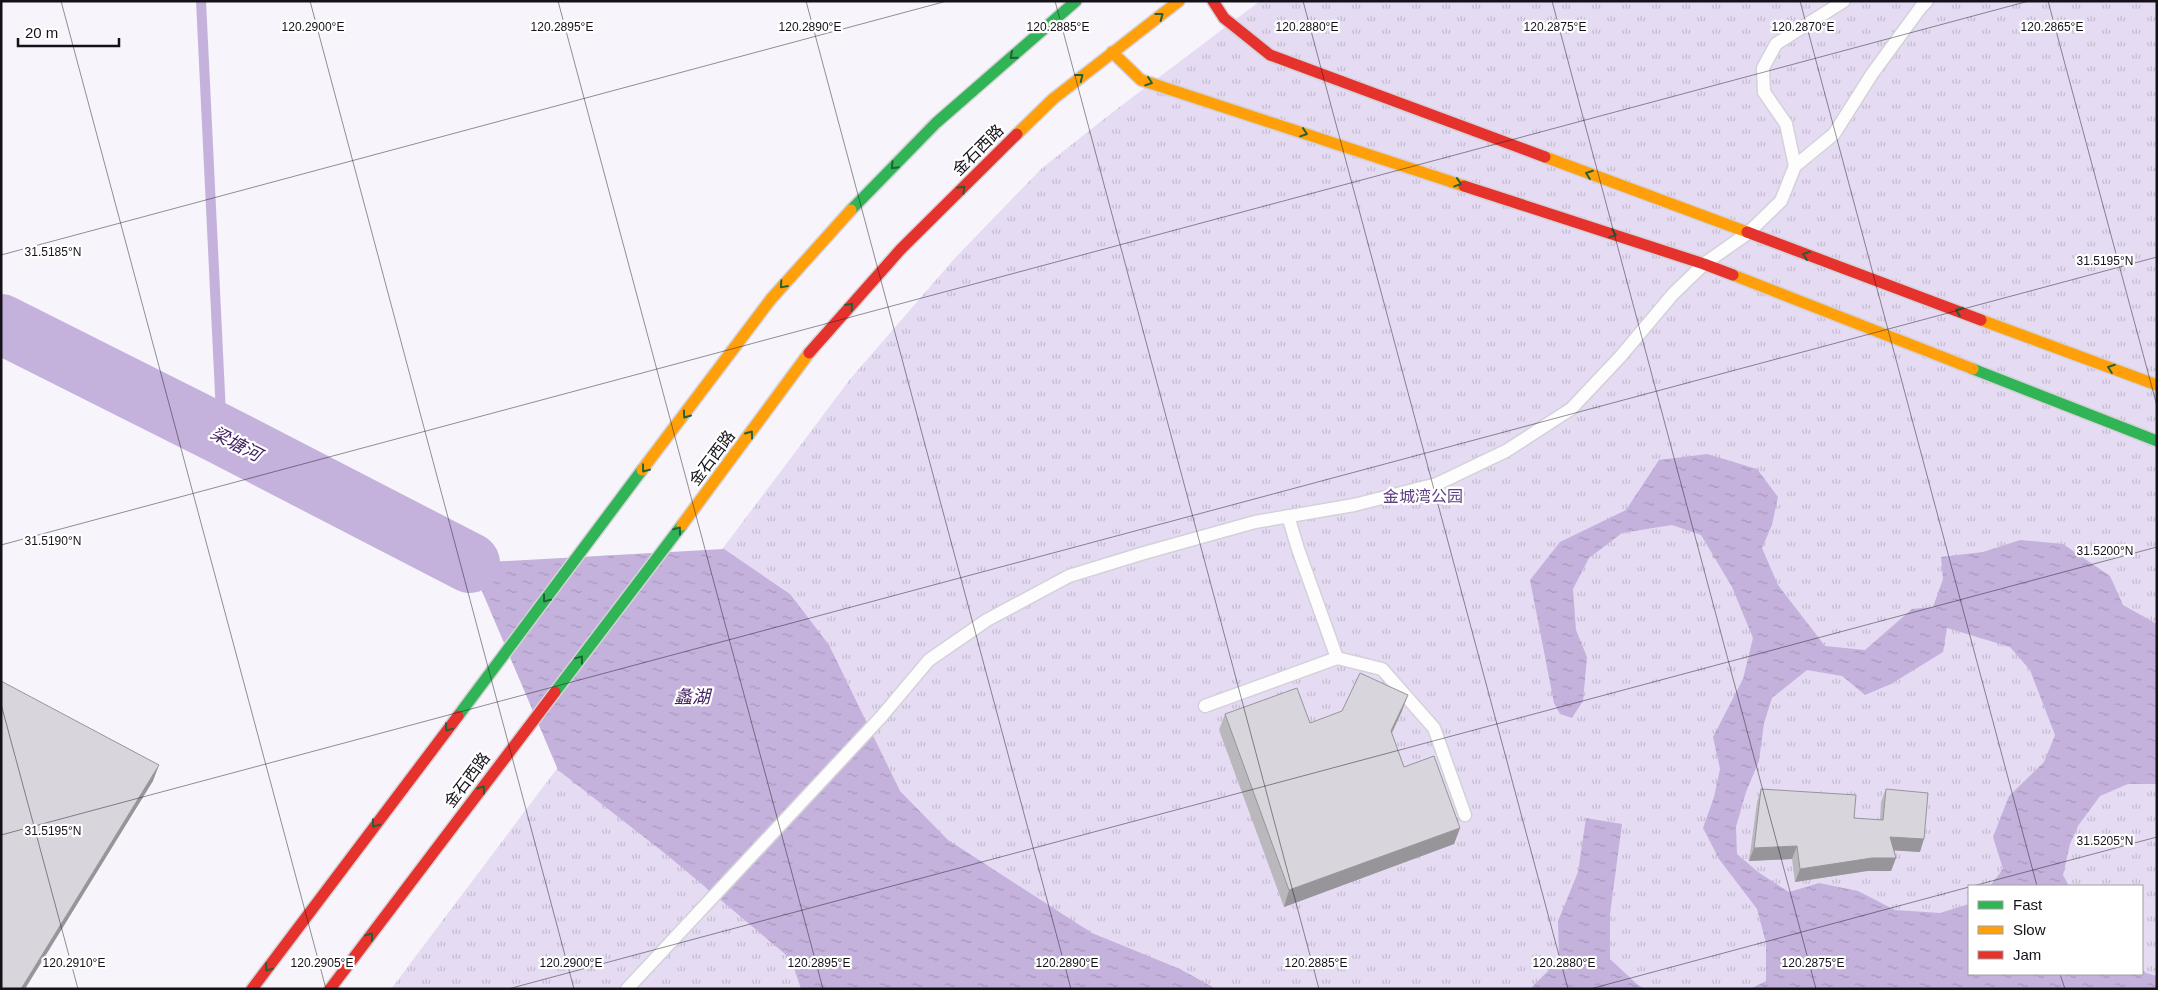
<svg xmlns="http://www.w3.org/2000/svg" width="2158" height="990" font-family="Helvetica,'Noto Sans SC',sans-serif">
  <style>
    .grass { fill: url(#grass-tufts); fill-rule: evenodd }
    .water { fill: url(#water-ripples) }
    .lines { fill: none; stroke-linecap: round; stroke-linejoin: round }
    .stream { stroke: #c4b2dc; stroke-width: 10 }
    .river { stroke: #c4b2dc; stroke-width: 60 }
    .lane-casing { stroke: #d4d1d8; stroke-width: 15 }
    .fast-casing { stroke: #d4d1d8; stroke-width: 14 }
    .slow-casing { stroke: #d4d1d8; stroke-width: 14 }
    .jam-casing { stroke: #d4d1d8; stroke-width: 14 }
    .lane { stroke: #fefdfe; stroke-width: 12 }
    .fast { stroke: #30b455; stroke-width: 11 }
    .slow { stroke: #ff9f0a; stroke-width: 11 }
    .jam { stroke: #e5322d; stroke-width: 11 }
    .wall { fill: #bab7bd }
    .shaded-wall { fill: #97959a }
    .building { fill: #d8d5dc; stroke: #97959a }
    .oneway { stroke: #226236 }
    .ticks { fill: none; stroke: #141118; stroke-width: 1; stroke-opacity: 0.45 }
    .labels { text-anchor: middle; dominant-baseline: central; stroke-width: 4.5; stroke-linejoin: round; paint-order: stroke }
    .street-label { font-size: 16px; fill: #141118; stroke: #fff }
    .park-label { font-size: 16px; fill: #5f3d83; stroke: #fff }
    .water-label { font-size: 18px; font-style: italic; fill: #401d60; stroke: #fff }
    .ticks-label { font-size: 12px; text-anchor: middle; fill: #141118; stroke: #fff; stroke-width: 4.5; stroke-linejoin: round; paint-order: stroke }
  </style>
  <defs>
    <pattern id="grass-tufts" width="24" height="20" patternUnits="userSpaceOnUse" patternTransform="scale(1.25)"><rect width="24" height="20" fill="#e5dbf3"/><path d="M3 7l-1-3M5 7V3M7 7l1-3M15 17l-1-3M17 17v-4M19 17l1-3" fill="none" stroke="#c4bbd0"/></pattern>
    <pattern id="water-ripples" width="26" height="14" patternUnits="userSpaceOnUse" patternTransform="scale(1.25)"><rect width="26" height="14" fill="#c4b2dc"/><path d="M2 4q2-2 4 0t4 0M15 11q2-2 4 0t4 0" fill="none" stroke="#a898bc"/></pattern>
  </defs>
  <rect width="100%" height="100%" fill="#f7f4fb"/>
  <path class="grass" d="M 1260,1 L 2157,1 L 2157,989 L 391,989 L 851,378 L 955,258 L 1042,168 L 1113,112 ZM 1969,886 L 2142,886 L 2142,974 L 1969,974 Z"/>
  <path class="water" d="M 1707,454 L 1757,469 L 1778,497 L 1772,525 L 1762,548 L 1778,585 L 1825,646 L 1865,650 L 1912,609 L 1933,607 L 1943,579 L 1941,557 L 1983,552 L 2020,540 L 2063,544 L 2110,576 L 2123,605 L 2157,624 L 2157,784 L 2128,784 L 2100,796 L 2078,826 L 2070,844 L 2063,875 L 2069,886 L 1990,886 L 2003,869 L 1993,837 L 2009,796 L 2044,762 L 2055,735 L 2030,670 L 2010,647 L 1947,628 L 1943,652 L 1891,684 L 1865,695 L 1842,676 L 1807,670 L 1772,698 L 1764,723 L 1759,761 L 1746,792 L 1736,827 L 1737,854 L 1758,872 L 1789,892 L 1819,883 L 1858,891 L 1895,910 L 1940,913 L 1969,904 L 1969,974 L 2142,974 L 2142,969 L 2146,973 L 2157,976 L 2157,989 L 1750,989 L 1766,981 L 1766,943 L 1757,909 L 1719,859 L 1703,828 L 1714,797 L 1720,769 L 1713,737 L 1743,679 L 1753,638 L 1732,587 L 1701,535 L 1672,525 L 1622,533 L 1589,558 L 1573,589 L 1576,630 L 1587,657 L 1583,701 L 1572,718 L 1560,714 L 1554,703 L 1530,580 L 1560,542 L 1626,510 L 1659,460 Z
    M 724,549 L 790,594 L 829,645 L 900,791 L 948,840 L 1092,933 L 1180,969 L 1216,989 L 801,989 L 791,959 L 667,855 L 558,770 L 470,563 Z
    M 1586,818 L 1622,824 L 1610,914 L 1610,959 L 1638,985 L 1645,989 L 1530,989 L 1559,960 L 1558,921 L 1578,872 Z"/>
  <g class="lines">
    <path class="stream" d="M 201,1 L 222,435"/>
    <path class="river" d="M 1,324 L 222,435 L 470,563"/>
    <g class="lane-casing">
      <path id="lane" d="M 1795,166 L 1834,134 L 1872,74 L 1921,7 L 1927,1
        M 1337,658 L 1382,669 L 1434,728 L 1465,815
        M 1205,706 L 1337,658 L 1298,549 L 1288,516
        M 627,989 L 881,717 L 929,660 L 987,620 L 1069,576 L 1144,553 L 1255,522 L 1354,505 L 1437,484 L 1506,451 L 1571,409 L 1620,357 L 1673,294 L 1704,264 L 1748,233 L 1781,201 L 1795,166 L 1786,124 L 1764,92 L 1763,68 L 1776,44 L 1844,1"/>
    </g>
    <g class="fast-casing">
      <path id="fast" d="M 851,210 L 936,123 L 1076,1
        M 1973,369 L 2157,441
        M 555,692 L 682,525
        M 458,716 L 642,470"/>
    </g>
    <g class="slow-casing">
      <path id="slow" d="M 1112,52 L 1141,80 L 1464,186
        M 1017,134 L 1053,99 L 1179,1
        M 1545,157 L 1747,232
        M 1733,275 L 1973,369
        M 1981,320 L 2157,385
        M 642,470 L 771,299 L 851,210
        M 682,525 L 809,353"/>
    </g>
    <g class="jam-casing">
      <path id="jam" d="M 1213,1 L 1224,18 L 1270,55 L 1545,157
        M 1464,186 L 1704,264 L 1733,275
        M 1747,232 L 1981,320
        M 809,353 L 901,249 L 1017,134
        M 252,989 L 458,716
        M 330,989 L 555,692"/>
    </g>
    <use href="#lane" class="lane"/>
    <use href="#fast" class="fast"/>
    <use href="#slow" class="slow"/>
    <use href="#jam" class="jam"/>
  </g>
  <path class="wall" d="M 1402,711 L 1392,733 L 1404,767 L 1460,828 L 1454,844 L 1284,907 L 1219,730 L 1225,714 L 1310,723 Z
    M 1761,789 L 1854,818 L 1880,820 L 1881,802 L 1886,789 L 1920,852 L 1894,850 L 1896,858 L 1891,871 L 1867,871 L 1795,882 L 1792,859 L 1749,861 L 1757,802 Z"/>
  <path class="shaded-wall" d="M 1408,695 L 1402,711 L 1385,747 L 1391,731 Z
    M 159,765 L 153,781 L 25,989 L 21,989 Z
    M 1460,828 L 1454,844 L 1284,907 L 1289,890 Z
    M 1890,837 L 1924,839 L 1920,852 L 1886,850 Z
    M 1797,846 L 1792,859 L 1749,861 L 1754,848 Z
    M 1872,858 L 1896,858 L 1891,871 L 1867,871 L 1795,882 L 1800,869 Z"/>
  <path class="building" d="M 1360,673 L 1408,695 L 1391,731 L 1404,767 L 1434,756 L 1460,828 L 1289,890 L 1225,714 L 1297,688 L 1310,723 L 1342,711 Z
    M 1,681 L 159,765 L 21,989 L 1,989 Z
    M 1761,789 L 1856,795 L 1854,818 L 1883,820 L 1886,789 L 1928,793 L 1924,839 L 1890,837 L 1896,858 L 1872,858 L 1800,869 L 1797,846 L 1754,848 Z"/>
  <defs><path id="oneway-chevron" d="M-2-3.5L2.5 0L-2 3.5" fill="none" stroke-width="1.6" stroke-linecap="round" stroke-linejoin="round" transform="scale(1.25)"/></defs>
  <g class="oneway">
    <use href="#oneway-chevron" transform="translate(1160 16) rotate(-37)"/>
    <use href="#oneway-chevron" transform="translate(1013 56) rotate(139)"/>
    <use href="#oneway-chevron" transform="translate(1080 77) rotate(-38)"/>
    <use href="#oneway-chevron" transform="translate(1149 82) rotate(19)"/>
    <use href="#oneway-chevron" transform="translate(1304 133) rotate(18)"/>
    <use href="#oneway-chevron" transform="translate(894 166) rotate(134)"/>
    <use href="#oneway-chevron" transform="translate(1589 174) rotate(-160)"/>
    <use href="#oneway-chevron" transform="translate(1458 183) rotate(18)"/>
    <use href="#oneway-chevron" transform="translate(962 189) rotate(-45)"/>
    <use href="#oneway-chevron" transform="translate(1613 234) rotate(18)"/>
    <use href="#oneway-chevron" transform="translate(1806 255) rotate(-160)"/>
    <use href="#oneway-chevron" transform="translate(783 285) rotate(131)"/>
    <use href="#oneway-chevron" transform="translate(850 306) rotate(-48)"/>
    <use href="#oneway-chevron" transform="translate(1959 311) rotate(-160)"/>
    <use href="#oneway-chevron" transform="translate(2111 368) rotate(-160)"/>
    <use href="#oneway-chevron" transform="translate(686 415) rotate(126)"/>
    <use href="#oneway-chevron" transform="translate(750 434) rotate(-54)"/>
    <use href="#oneway-chevron" transform="translate(645 469) rotate(127)"/>
    <use href="#oneway-chevron" transform="translate(678 530) rotate(-53)"/>
    <use href="#oneway-chevron" transform="translate(546 599) rotate(127)"/>
    <use href="#oneway-chevron" transform="translate(580 659) rotate(-53)"/>
    <use href="#oneway-chevron" transform="translate(448 728) rotate(127)"/>
    <use href="#oneway-chevron" transform="translate(482 789) rotate(-53)"/>
    <use href="#oneway-chevron" transform="translate(375 824) rotate(127)"/>
    <use href="#oneway-chevron" transform="translate(370 936) rotate(-53)"/>
    <use href="#oneway-chevron" transform="translate(268 968) rotate(127)"/>
  </g>
  <path class="ticks" d="M 61,1 L 326,989M 310,1 L 574,989M 558,1 L 823,989M 806,1 L 1071,989M 1055,1 L 1319,989M 1303,1 L 1568,989M 1552,1 L 1816,989M 1800,1 L 2037,886M 2048,1 L 2157,406M 1,255 L 947,1M 1,545 L 2029,1M 1,704 L 78,989M 1,835 L 2157,257M 1973,886 L 2157,837M 2060,974 L 2065,989M 508,989 L 2157,547M 1590,989 L 1969,887"/>
  <g class="labels">
    <g class="street-label">
      <text transform="translate(978 150) rotate(-45)">金石西路</text>
      <text transform="translate(712 458) rotate(-53)">金石西路</text>
      <text transform="translate(467 780) rotate(-53)">金石西路</text>
    </g>
    <g class="park-label">
      <text x="1423" y="496">金城湾公园</text>
    </g>
    <g class="water-label">
      <text transform="translate(236 444) rotate(27)">梁塘河</text>
      <text x="692" y="697">蠡湖</text>
    </g>
  </g>
  <g class="ticks-label">
    <text x="313" y="31">120.2900°E</text>
    <text x="562" y="31">120.2895°E</text>
    <text x="810" y="31">120.2890°E</text>
    <text x="1058" y="31">120.2885°E</text>
    <text x="1307" y="31">120.2880°E</text>
    <text x="1555" y="31">120.2875°E</text>
    <text x="1803" y="31">120.2870°E</text>
    <text x="2052" y="31">120.2865°E</text>
    <text x="53" y="256">31.5185°N</text>
    <text x="2105" y="265">31.5195°N</text>
    <text x="53" y="545">31.5190°N</text>
    <text x="2105" y="555">31.5200°N</text>
    <text x="53" y="835">31.5195°N</text>
    <text x="2105" y="845">31.5205°N</text>
    <text x="74" y="967">120.2910°E</text>
    <text x="322" y="967">120.2905°E</text>
    <text x="571" y="967">120.2900°E</text>
    <text x="819" y="967">120.2895°E</text>
    <text x="1067" y="967">120.2890°E</text>
    <text x="1316" y="967">120.2885°E</text>
    <text x="1564" y="967">120.2880°E</text>
    <text x="1813" y="967">120.2875°E</text>
  </g>
  <rect width="2158" height="990" fill="none" stroke="#141118" stroke-width="5"/>
  <rect x="1968" y="885" width="175" height="90" fill="#ffffff" stroke="#a1a0a3"/>
  <rect x="1978" y="901" width="25" height="8" fill="#30b455" stroke="#a1a0a3"/>
  <text x="2013" y="910" font-size="15" fill="#141118">Fast</text>
  <rect x="1978" y="926" width="25" height="8" fill="#ff9f0a" stroke="#a1a0a3"/>
  <text x="2013" y="935" font-size="15" fill="#141118">Slow</text>
  <rect x="1978" y="951" width="25" height="8" fill="#e5322d" stroke="#a1a0a3"/>
  <text x="2013" y="960" font-size="15" fill="#141118">Jam</text>
  <path d="M18 38v8h101v-8" fill="none" stroke="#141118" stroke-width="2.5"/>
  <text x="25" y="38" font-size="15" fill="#141118" stroke="#ffffff" stroke-width="4" paint-order="stroke">20 m</text>
</svg>
